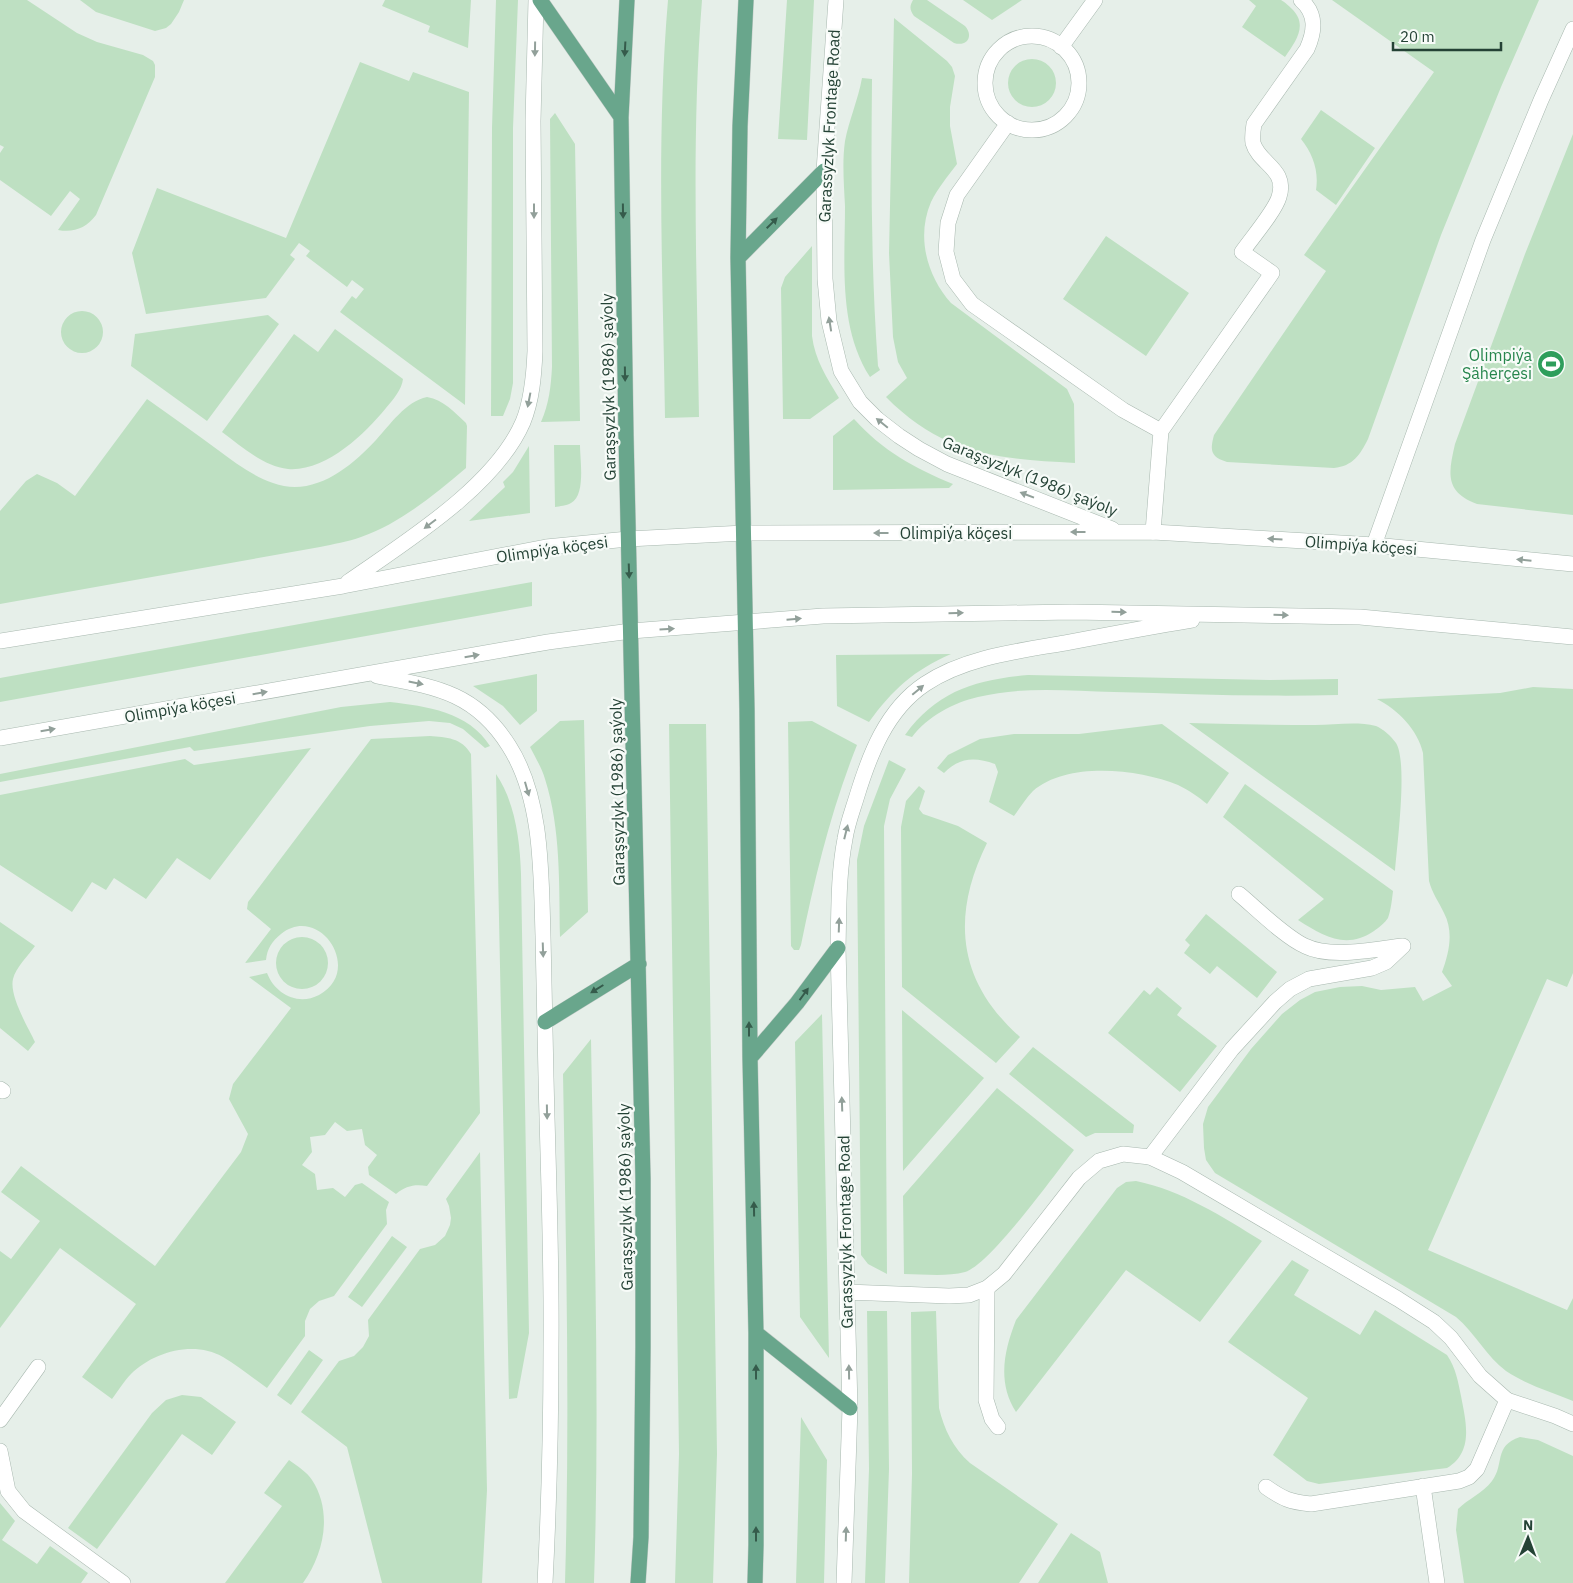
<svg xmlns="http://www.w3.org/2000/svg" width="1573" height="1583" font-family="'IBM Plex Sans',sans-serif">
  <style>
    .green { fill: #bee0c2 }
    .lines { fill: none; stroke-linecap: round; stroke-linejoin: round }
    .service-casing { stroke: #a8b8af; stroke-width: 16 }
    .minor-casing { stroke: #a8b8af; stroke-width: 16 }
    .primary-casing { stroke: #c2cac6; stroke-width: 16 }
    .service { stroke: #fff; stroke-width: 15 }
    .minor { stroke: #fff; stroke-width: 15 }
    .primary { stroke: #69a68c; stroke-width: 15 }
    .oneway { fill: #92a09a }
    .oneway2 { fill: #355b4b }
    .labels { text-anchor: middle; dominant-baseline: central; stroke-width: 4.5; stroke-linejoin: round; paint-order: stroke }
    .street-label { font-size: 16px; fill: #244235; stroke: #f7fbf8 }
    .leisure-label { font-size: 16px; fill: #27864d; stroke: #f7fbf8; text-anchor: end }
  </style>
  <rect width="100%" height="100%" fill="#e6efe9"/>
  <path class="green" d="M 0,0 L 27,0 L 77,33 L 97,42 L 143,55 L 153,61 L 155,65 L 155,77 L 96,215 C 86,228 74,233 58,230 L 80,199 L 70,191 L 51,216 L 0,180 L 0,153 L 4,147 L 0,145 Z
    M 80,0 L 184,0 L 179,12 L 171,24 L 166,28 L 155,31 L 96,12 Z
    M 385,0 L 471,0 L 468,48 L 428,32 L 430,26 L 382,6 Z
    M 496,0 L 518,0 L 513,128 L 513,383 L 510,399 L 503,416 L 491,416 L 492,128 Z
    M 668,0 L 702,0 C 691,139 697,278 699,417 L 665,418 C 663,279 656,139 668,0 Z
    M 787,0 L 814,0 L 807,140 L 778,139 Z
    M 913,0 L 927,0 L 965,26 C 974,36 967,47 954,43 L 914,16 C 910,10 909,7 913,0 Z
    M 963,0 L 1022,0 L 992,20 Z
    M 1249,0 C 1258,0 1272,0 1281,0 C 1285,2 1290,7 1293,10 C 1308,26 1295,42 1285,57 L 1242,27 L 1256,6 Z
    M 1332,0 L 1539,0 L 1501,87 L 1441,235 L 1368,439 C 1360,455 1353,466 1334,468 L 1227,462 C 1210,457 1210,450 1214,435 L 1326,271 L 1304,255 L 1434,72 Z
    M 894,18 L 947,61 L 952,67 L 955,76 L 950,107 L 950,126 L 957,164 C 948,176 938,188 931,202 C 916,237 927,276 951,303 L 1067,389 L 1074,404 L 1075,463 C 999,459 943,455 886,397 L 907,378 L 898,362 L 893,337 L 889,253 Z
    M1008 83a24 24 0 1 1 48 0a24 24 0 1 1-48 0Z
    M 360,62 L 409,81 L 413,72 L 469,92 L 465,405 L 340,312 L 352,296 L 356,299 L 364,289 L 352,280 L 347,287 L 306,256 L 310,251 L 299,243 L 290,255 L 295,259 L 266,298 L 146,314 L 132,253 L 157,188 L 286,238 Z
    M 862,78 L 872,79 C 871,174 871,271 878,366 L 880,370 L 870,377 C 838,327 845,263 845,206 C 844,185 842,162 845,141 C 849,120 858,100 862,78 Z
    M 1321,110 L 1375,148 L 1336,205 L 1316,190 C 1319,171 1313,154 1301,139 Z
    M 555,113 L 575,144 L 580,421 L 541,422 C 549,404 551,386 552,367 L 550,119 Z
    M 1573,134 L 1573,515 L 1477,504 C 1445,492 1448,474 1455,444 L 1525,254 Z
    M 1106,236 L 1189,293 L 1146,356 L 1063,299 Z
    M 812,246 L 812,336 C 815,360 827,378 839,398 L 810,419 L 783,419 L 781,288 L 785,277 Z
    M61 332a21 21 0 1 1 42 0a21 21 0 1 1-42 0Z
    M 268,315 L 279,324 L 207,421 L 131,366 L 135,334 Z
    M 335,329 L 403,379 C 402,389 393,400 386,408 C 364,435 325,472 288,469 C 263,466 241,446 222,432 L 294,334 L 318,352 Z
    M 427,397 C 444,400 454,412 466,423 L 467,426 L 466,468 C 435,494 401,523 361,537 C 348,542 333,544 320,547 L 0,604 L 0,511 L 26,481 L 37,474 L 57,483 L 75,496 L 147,399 C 171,416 195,433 218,450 C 235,463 253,476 273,483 C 313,498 350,468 376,440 C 390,425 406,401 427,397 Z
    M 854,419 C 883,451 914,468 953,484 L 949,488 L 833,490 L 833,436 Z
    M 554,445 L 580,445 C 580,460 586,495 571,503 C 566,506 560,506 555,507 Z
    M 529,446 L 530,513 L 469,521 L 505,487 L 503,482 L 513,472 Z
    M 532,582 L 532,606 L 0,702 L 0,678 Z
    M 951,654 C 914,670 892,690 869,722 L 837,706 L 836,655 Z
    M 537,674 L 537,711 L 520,725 L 503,706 L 473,686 Z
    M 1028,675 L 1270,680 L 1338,679 L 1338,695 C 1263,697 1189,694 1114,692 C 1068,691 1024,686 978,697 C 953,703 928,716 912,737 L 905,735 C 937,691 975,680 1028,675 Z
    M 1533,687 L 1573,689 L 1573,973 L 1567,987 L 1547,979 L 1428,1250 L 1567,1310 L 1573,1298 L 1573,1401 C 1551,1392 1525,1384 1506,1371 C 1487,1357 1475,1333 1456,1317 L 1215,1173 L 1206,1160 L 1204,1148 L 1203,1124 L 1208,1107 L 1251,1049 L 1282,1014 L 1300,1000 L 1315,992 L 1340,987 L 1362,986 L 1381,990 L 1415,987 L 1423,1001 L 1452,986 L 1442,972 C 1449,953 1454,932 1444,913 C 1439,902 1432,893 1429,881 L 1423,753 C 1418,730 1398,710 1377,699 L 1500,693 Z
    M 390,702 C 426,706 469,712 490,746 L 485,748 L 463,729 L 450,723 L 429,721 L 370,726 L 194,751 L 190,747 L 0,782 L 0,774 L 341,707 Z
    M 584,720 L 588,912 L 560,937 C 559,884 561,829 545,779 C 542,768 535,757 530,747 L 560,721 Z
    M 812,721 L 857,745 C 831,810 815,877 801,945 L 799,950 L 794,950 L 791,946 L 788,722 Z
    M 1189,723 C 1231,724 1273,725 1315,725 C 1335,725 1356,721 1376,726 C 1383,729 1391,736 1396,743 C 1408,762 1397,845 1395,871 Z
    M 669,724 L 706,724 L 717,1454 L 713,1583 L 675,1583 L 679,1454 Z
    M 1162,724 L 1229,773 L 1207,804 C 1199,797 1188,790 1178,785 C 1139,769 1067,761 1033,791 C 1026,798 1020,808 1014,816 L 989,802 L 998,772 L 995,764 C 975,757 960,757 944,773 L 937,768 L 948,755 L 980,739 L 1014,734 L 1079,734 Z
    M 430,736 C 446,737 462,738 471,754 L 480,1113 L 427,1186 C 414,1184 406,1186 396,1194 L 369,1175 L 368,1167 L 377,1155 L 365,1145 L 362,1129 L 347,1131 L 335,1122 L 325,1135 L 310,1137 L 312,1152 L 302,1165 L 315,1174 L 317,1190 L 333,1188 L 345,1197 L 355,1185 L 362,1183 L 389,1202 L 386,1210 L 387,1224 L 334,1296 L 319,1301 L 310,1309 L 305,1321 L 305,1336 L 267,1388 C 253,1378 238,1366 223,1357 C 194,1340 153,1352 131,1374 C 124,1381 118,1391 112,1399 L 82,1377 L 136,1304 L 60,1248 L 0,1328 L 0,1251 L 11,1259 L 40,1221 L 1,1192 L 21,1166 L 155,1266 L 241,1152 L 248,1134 L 229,1099 L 233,1084 L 291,1008 L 249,977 L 267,973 C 275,994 298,1006 319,995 C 364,971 320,903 281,934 C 272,941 267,949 266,960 L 245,963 L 271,929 L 247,909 L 248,902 L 371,739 Z
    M 311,748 L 210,880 L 177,858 L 146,899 L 114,878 L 106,890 L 92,882 L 72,912 L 0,865 L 0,795 L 185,759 L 194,765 Z
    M 889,760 L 906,769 L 890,799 L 884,826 L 887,1274 L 868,1264 L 861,1255 L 857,860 L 864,826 Z
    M 496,774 C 515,802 520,840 521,874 L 529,1333 L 517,1398 L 509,1399 Z
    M 1245,784 L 1393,891 C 1392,899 1391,910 1388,918 C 1385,923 1378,928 1374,931 C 1346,950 1323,936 1298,920 L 1324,899 L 1223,817 Z
    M 919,786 L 925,791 L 919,809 L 923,814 L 958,826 L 987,843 C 951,916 957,981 1020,1037 L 996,1063 L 902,987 L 901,827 L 906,801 Z
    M 1206,914 L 1277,972 L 1257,998 L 1217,966 L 1210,974 L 1184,953 L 1190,945 L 1185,940 Z
    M 0,922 L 35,946 C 28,956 16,967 13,979 C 9,996 28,1027 35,1042 L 28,1051 L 0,1028 Z
    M276 963a26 26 0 1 1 52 0a26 26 0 1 1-52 0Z
    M 1157,987 L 1182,1008 L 1177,1015 L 1217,1046 L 1180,1092 L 1108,1033 L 1144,990 L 1150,995 Z
    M 902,1010 L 984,1078 L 903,1171 Z
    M 822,1014 L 829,1358 L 800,1317 L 795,1042 Z
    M 591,1039 C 594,1220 600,1402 594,1583 L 565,1583 C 570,1413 566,1244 563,1074 Z
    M 1033,1047 L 1134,1125 L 1133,1133 L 1095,1133 L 1086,1137 L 1009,1074 Z
    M 997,1088 L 1074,1150 C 1055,1174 989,1266 965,1272 C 946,1277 923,1274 904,1274 L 903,1196 Z
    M 480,1152 L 487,1490 L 482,1583 L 382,1583 L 347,1447 L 301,1412 L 339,1361 L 354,1356 L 363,1347 L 369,1336 L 368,1320 L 420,1249 L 435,1245 L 445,1236 L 450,1225 L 451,1218 L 449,1206 L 446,1199 Z
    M 1136,1181 C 1181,1190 1223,1217 1262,1241 L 1200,1322 L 1126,1270 L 1016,1412 C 997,1382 1004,1351 1016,1320 L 1117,1188 L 1126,1182 Z
    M 392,1236 L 407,1247 L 362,1307 L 348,1297 Z
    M 1292,1260 L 1309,1270 L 1294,1295 L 1360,1335 L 1375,1310 L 1447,1355 C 1456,1368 1458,1382 1461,1396 C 1466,1422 1474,1452 1447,1468 L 1319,1484 L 1307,1481 L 1273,1455 L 1308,1398 L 1228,1342 Z
    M 867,1311 L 887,1311 L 889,1469 L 885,1583 L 865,1583 L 869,1469 Z
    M 936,1311 L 939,1408 C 944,1429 953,1448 970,1463 L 1058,1524 L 1019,1583 L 909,1583 L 912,1474 L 911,1312 Z
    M 309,1350 L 323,1360 L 291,1405 L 277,1395 Z
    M 182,1395 L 201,1397 L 236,1422 L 212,1455 L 182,1434 L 97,1549 L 68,1528 L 152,1413 L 166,1400 Z
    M 801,1417 L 827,1460 L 824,1583 L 796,1583 Z
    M 1520,1437 L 1538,1440 L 1573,1456 L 1573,1583 L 1464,1583 L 1456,1530 L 1458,1509 C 1468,1499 1483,1493 1492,1481 C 1505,1464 1493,1446 1520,1437 Z
    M 289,1460 C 297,1466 307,1472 312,1480 C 333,1512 324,1554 303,1583 L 225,1583 L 282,1506 L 264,1493 Z
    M 0,1503 L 15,1521 L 2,1540 L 37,1564 L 50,1546 L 88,1573 L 81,1583 L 0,1583 Z
    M 1071,1533 L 1100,1552 L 1108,1583 L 1038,1583 Z"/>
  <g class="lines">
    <g class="service-casing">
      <path id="service" d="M985 83a47 47 0 1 1 94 0a47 47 0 1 1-94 0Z
        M 1061,47 L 1095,0
        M 1008,123 L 957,195 L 948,223 L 946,252 L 953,279 L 972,304 L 1123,410 L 1161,431 L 1272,273 L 1242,252 C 1251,239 1275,211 1279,197 C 1288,169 1259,164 1253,143 C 1252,137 1253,130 1254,124 L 1307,49 C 1315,31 1317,14 1301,0
        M 1153,532 L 1161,431
        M 1374,545 L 1483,240 L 1541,100 L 1573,29
        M 1239,894 C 1257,909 1285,937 1305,946 C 1331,959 1375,949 1403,946
        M 0,1089 L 3,1091
        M 1150,1157 L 1232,1049 L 1275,1002 L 1290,989 L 1309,979 L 1372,968 L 1386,962 L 1403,946
        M 987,1288 L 986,1400 L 992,1419 L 998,1427
        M 1507,1400 L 1555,1416 L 1573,1424
        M 0,1420 L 38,1367
        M 0,1451 L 8,1491 L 24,1511 L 123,1583"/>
    </g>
    <g class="minor-casing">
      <path id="minor" d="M 836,0 L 824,171 L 825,279 L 829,321 L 841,371 L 860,402 L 877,419 L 899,436 L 919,449 L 947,464 L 1112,529
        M 348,582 C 405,542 495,487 523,422 C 532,400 534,375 535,351 L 533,121 L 536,0
        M 0,641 L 343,586 L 546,547 L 628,539 L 744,533 L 1153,532 L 1374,545 L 1573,564
        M 377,676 C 435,687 475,692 509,746 C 543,799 541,875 543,936 C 544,983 545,1030 546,1077 C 548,1167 552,1257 551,1347 C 551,1426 549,1505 545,1583
        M 0,738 L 548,642 L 631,631 L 823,616 L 1072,612 L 1360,617 L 1573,637
        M 847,1292 L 949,1296 L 969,1295 L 987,1288 L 1004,1274 L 1079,1178 L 1099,1161 L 1123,1154 L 1150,1157 L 1182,1172 L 1398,1299 L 1434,1322 L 1451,1338 L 1480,1376 L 1507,1400 L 1477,1469 L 1469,1477 L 1459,1481 L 1311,1504 C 1290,1502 1283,1499 1266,1487
        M 1423,1486 L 1437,1583
        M 844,1583 L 850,1408 L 838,948 C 839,912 838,875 845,839 C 847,825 852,812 856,799 C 869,756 886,710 925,684 C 965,657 1019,651 1065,643 C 1107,635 1149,627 1192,620"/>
    </g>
    <g class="primary-casing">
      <path id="primary" d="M 540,0 L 621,117
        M 627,0 L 621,117 L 626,435 L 643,1179 L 643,1347 L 641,1537 L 638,1583
        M 746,0 L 740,126 L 738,258 L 747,709 L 750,1058 L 756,1333 L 756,1545 L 755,1583
        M 738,258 L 824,171
        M 545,1022 L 639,964
        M 750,1058 L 797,1003 L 838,948
        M 756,1333 L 850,1408"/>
    </g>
    <use href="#service" class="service"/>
    <use href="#minor" class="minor"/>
    <use href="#primary" class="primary"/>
  </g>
  <defs><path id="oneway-solid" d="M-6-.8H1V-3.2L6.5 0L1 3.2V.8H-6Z" transform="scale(1.25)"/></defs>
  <g class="oneway">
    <use href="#oneway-solid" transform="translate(535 49) rotate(91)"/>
    <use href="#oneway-solid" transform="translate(534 211) rotate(90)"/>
    <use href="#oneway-solid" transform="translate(830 324) rotate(-99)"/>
    <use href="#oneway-solid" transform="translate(529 400) rotate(101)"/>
    <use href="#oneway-solid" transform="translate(882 423) rotate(-141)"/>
    <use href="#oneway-solid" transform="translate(1027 495) rotate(-159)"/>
    <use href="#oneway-solid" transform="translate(430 524) rotate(143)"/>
    <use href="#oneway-solid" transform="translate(1078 532) rotate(180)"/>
    <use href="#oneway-solid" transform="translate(881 533) rotate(180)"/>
    <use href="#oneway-solid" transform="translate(1275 539) rotate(-177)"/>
    <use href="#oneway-solid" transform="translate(1524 560) rotate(-174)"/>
    <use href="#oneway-solid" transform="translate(1119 612) rotate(1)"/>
    <use href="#oneway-solid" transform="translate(956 613) rotate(-1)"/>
    <use href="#oneway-solid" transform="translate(1281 615) rotate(2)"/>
    <use href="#oneway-solid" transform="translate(794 619) rotate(-5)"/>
    <use href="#oneway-solid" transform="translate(667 629) rotate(-4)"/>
    <use href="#oneway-solid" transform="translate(472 656) rotate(-10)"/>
    <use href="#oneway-solid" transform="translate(416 683) rotate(11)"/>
    <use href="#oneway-solid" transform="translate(918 690) rotate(-40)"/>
    <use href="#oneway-solid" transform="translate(260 693) rotate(-10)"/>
    <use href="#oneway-solid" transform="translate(48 730) rotate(-10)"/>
    <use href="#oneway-solid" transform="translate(527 789) rotate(74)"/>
    <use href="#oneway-solid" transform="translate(846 832) rotate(-76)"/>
    <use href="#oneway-solid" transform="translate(839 925) rotate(-88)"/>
    <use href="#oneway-solid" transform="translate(543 950) rotate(88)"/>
    <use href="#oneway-solid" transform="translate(842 1104) rotate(-92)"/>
    <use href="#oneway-solid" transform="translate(547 1112) rotate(89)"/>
    <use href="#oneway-solid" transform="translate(849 1372) rotate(-91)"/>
    <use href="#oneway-solid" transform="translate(846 1534) rotate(-88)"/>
  </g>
  <g class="oneway2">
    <use href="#oneway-solid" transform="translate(625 49) rotate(93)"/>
    <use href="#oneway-solid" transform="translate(623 211) rotate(89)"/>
    <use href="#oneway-solid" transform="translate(772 223) rotate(-45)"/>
    <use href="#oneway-solid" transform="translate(625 374) rotate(89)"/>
    <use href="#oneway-solid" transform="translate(629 571) rotate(88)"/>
    <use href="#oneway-solid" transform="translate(597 989) rotate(148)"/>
    <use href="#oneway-solid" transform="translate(804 994) rotate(-54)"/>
    <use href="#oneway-solid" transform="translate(749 1029) rotate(-90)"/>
    <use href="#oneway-solid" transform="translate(754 1209) rotate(-91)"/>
    <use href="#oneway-solid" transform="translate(756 1372) rotate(-90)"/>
    <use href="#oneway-solid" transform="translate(756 1534) rotate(-90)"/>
  </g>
  <defs>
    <g id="stadium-disc" transform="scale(1.4375)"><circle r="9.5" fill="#2e9e5b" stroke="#f7fbf8"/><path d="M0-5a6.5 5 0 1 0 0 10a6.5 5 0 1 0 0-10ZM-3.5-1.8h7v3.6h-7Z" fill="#fff"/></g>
  </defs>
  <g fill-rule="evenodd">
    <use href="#stadium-disc" x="1551" y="364"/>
  </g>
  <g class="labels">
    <g class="street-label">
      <text transform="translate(829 126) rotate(-87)">Garassyzlyk Frontage Road</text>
      <text transform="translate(608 387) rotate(-91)">Garaşsyzlyk (1986) şaýoly</text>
      <text transform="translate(1030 476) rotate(22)">Garaşsyzlyk (1986) şaýoly</text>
      <text x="956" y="533">Olimpiýa köçesi</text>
      <text transform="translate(1361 545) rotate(4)">Olimpiýa köçesi</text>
      <text transform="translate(552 549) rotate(-8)">Olimpiýa köçesi</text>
      <text transform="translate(180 707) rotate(-10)">Olimpiýa köçesi</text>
      <text transform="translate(617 792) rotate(-91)">Garaşsyzlyk (1986) şaýoly</text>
      <text transform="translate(625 1197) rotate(-91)">Garaşsyzlyk (1986) şaýoly</text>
      <text transform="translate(845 1232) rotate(-91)">Garassyzlyk Frontage Road</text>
    </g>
    <g class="leisure-label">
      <text x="1532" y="355">Olimpiýa<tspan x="1532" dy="18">Şäherçesi</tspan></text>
    </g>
  </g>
  <g transform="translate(1528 1538) rotate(1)" stroke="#f7fbf8" stroke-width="4" paint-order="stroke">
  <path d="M0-4L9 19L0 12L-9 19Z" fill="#244235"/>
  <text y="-8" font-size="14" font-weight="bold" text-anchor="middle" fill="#244235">N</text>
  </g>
  <path d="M1393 42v8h108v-8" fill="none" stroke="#244235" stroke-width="2.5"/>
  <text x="1400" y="42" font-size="15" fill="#244235" stroke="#f7fbf8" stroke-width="4" paint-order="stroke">20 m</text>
</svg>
